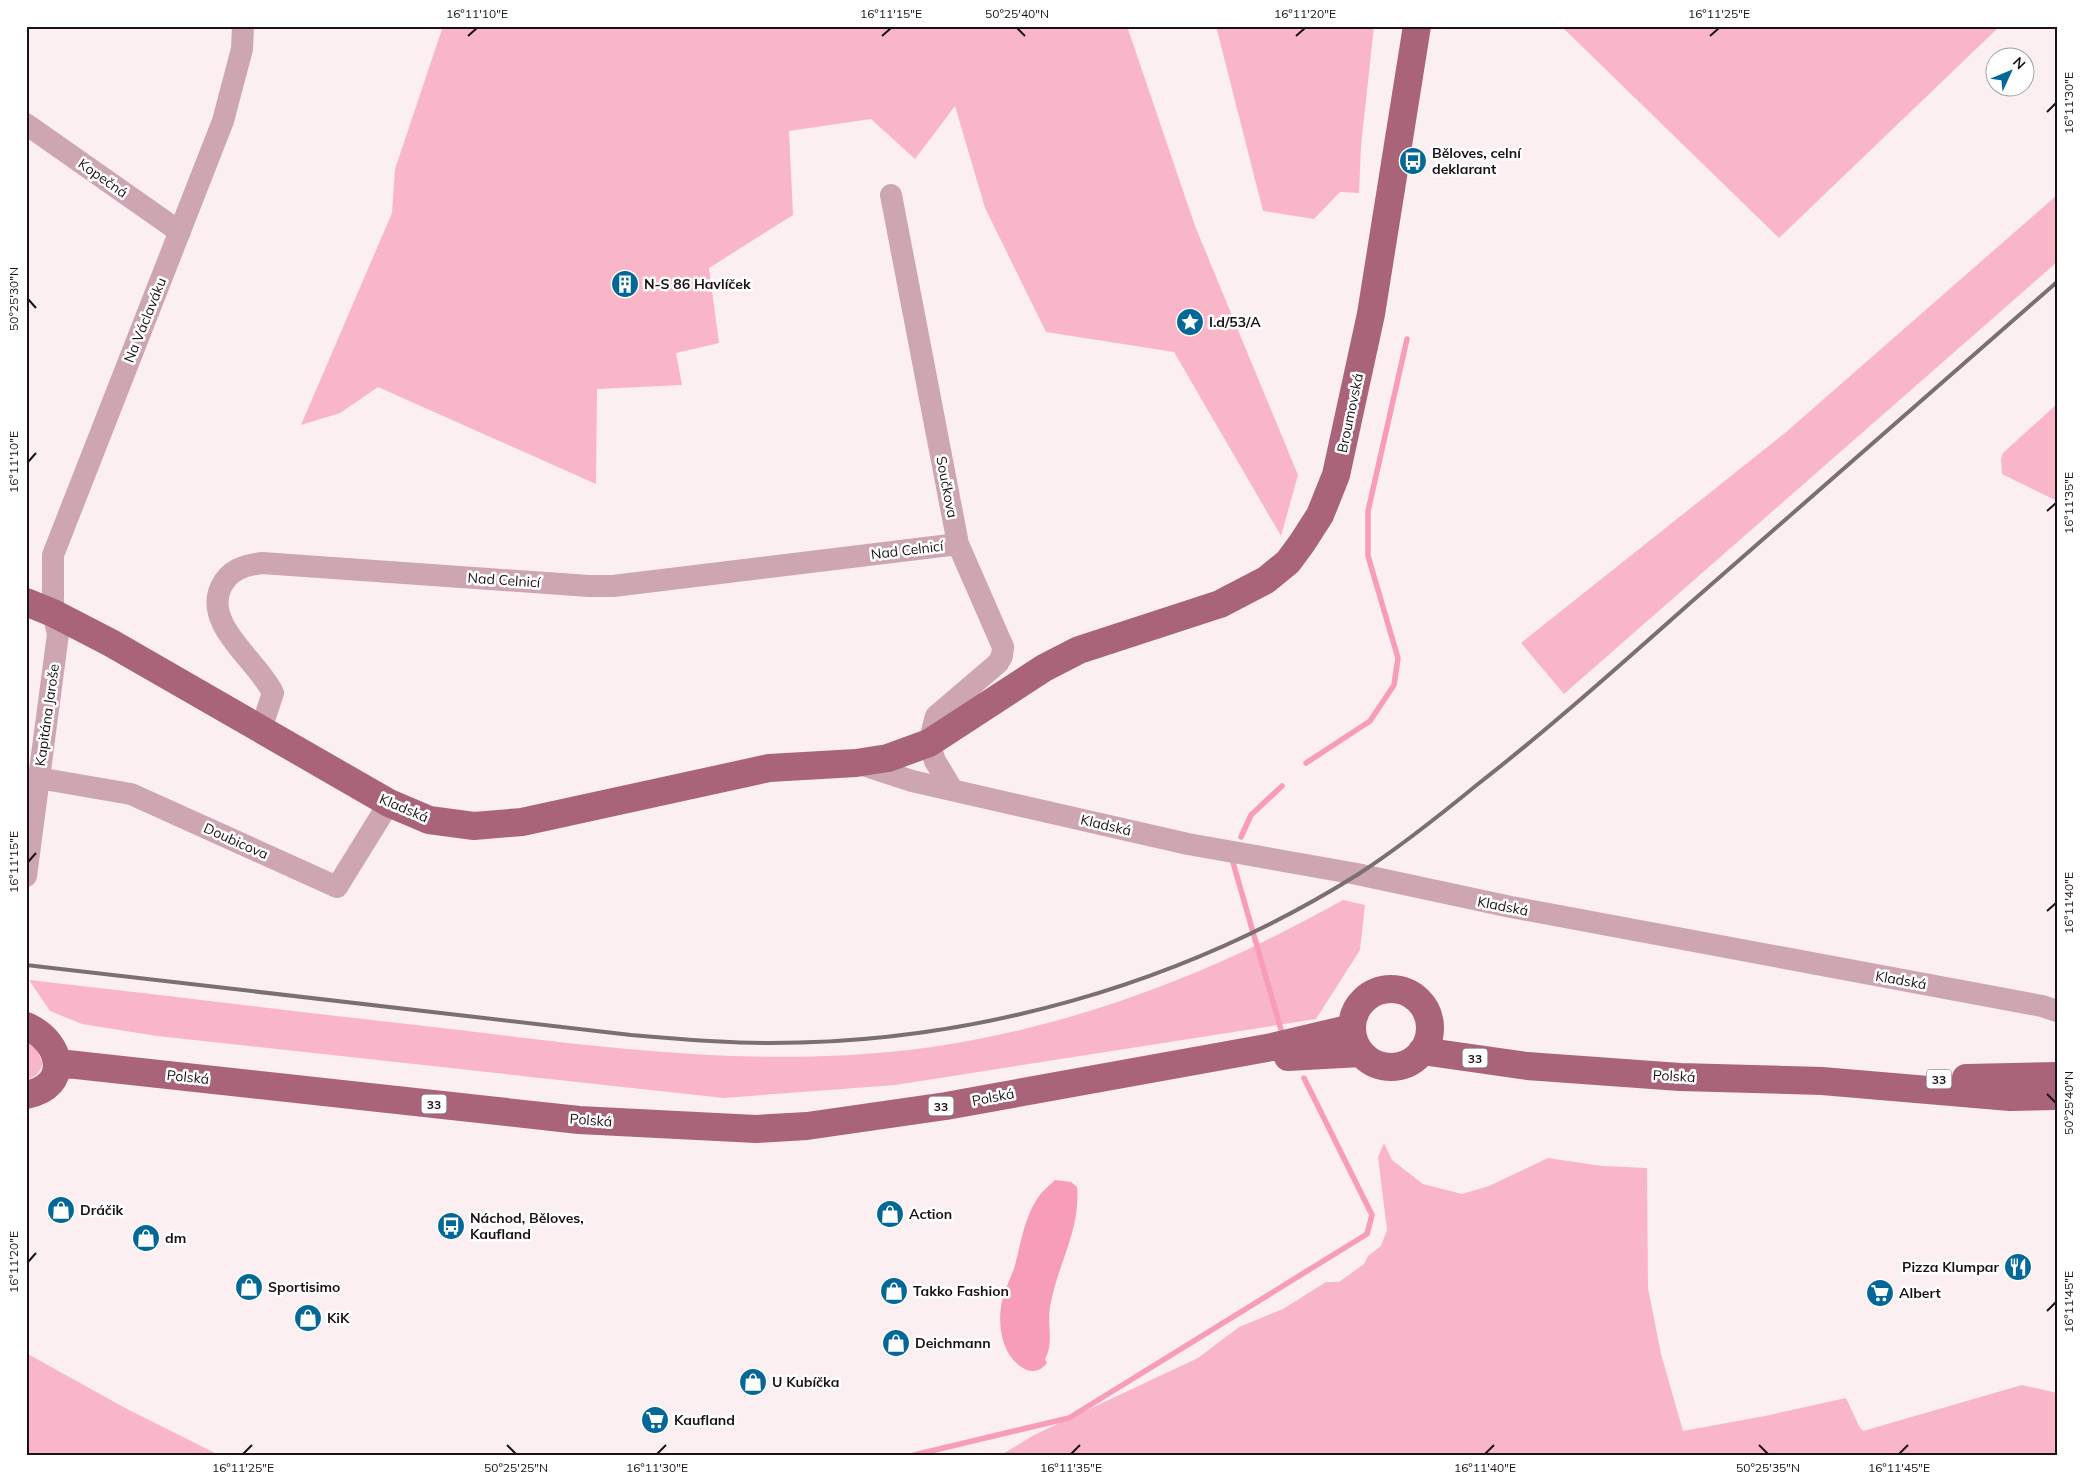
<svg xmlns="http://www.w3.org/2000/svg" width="2083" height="1481" font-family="Mulish,sans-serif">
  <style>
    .green { fill: #fab6c9 }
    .water { fill: #f79db8 }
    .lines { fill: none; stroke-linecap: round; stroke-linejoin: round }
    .stream { stroke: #f79db8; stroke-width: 5.5 }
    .minor { stroke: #cea6b1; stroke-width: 22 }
    .major { stroke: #aa647a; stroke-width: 28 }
    .rail { stroke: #7b6f72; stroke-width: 4 }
    .ticks { fill: none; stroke: #1c1114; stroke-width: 2 }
    .labels { text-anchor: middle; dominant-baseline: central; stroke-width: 5; stroke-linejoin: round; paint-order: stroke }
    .shield { fill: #fff; stroke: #60585a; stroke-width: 1 }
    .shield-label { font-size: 12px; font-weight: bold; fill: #1c1114 }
    .poi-label { font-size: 14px; font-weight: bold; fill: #1c1114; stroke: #fff; text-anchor: start }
    .street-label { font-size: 14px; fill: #1c1114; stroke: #fff }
    .neatline { fill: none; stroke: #1c1114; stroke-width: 2 }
    .ticks-label { font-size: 12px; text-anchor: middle; fill: #1c1114 }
  </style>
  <rect width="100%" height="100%" fill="#fceff2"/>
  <path class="green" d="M 443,26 L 1127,26 L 1195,226 L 1298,475 L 1281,536 L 1174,352 L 1046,332 L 985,208 L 955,106 L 915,159 L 871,119 L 789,131 L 793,215 L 709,268 L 719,343 L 676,353 L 682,385 L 597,389 L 596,484 L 378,387 L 340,413 L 301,425 L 392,213 L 395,169 Z
    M 1216,26 L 1374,26 L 1361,146 L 1359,193 L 1340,192 L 1314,219 L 1263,211 Z
    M 1561,26 L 2000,26 L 1779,238 Z
    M 2057,195 L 2057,262 L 1564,694 L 1521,643 L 1785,433 Z
    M 2057,404 L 2057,501 L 2002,474 L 2001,459 L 2003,453 Z
    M 1343,900 L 1365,905 L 1360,950 L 1316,1019 L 895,1085 L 724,1098 L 157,1036 L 82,1024 L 50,1011 L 29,980 C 173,996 316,1014 459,1030 C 623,1050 788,1071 951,1044 C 1093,1020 1218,970 1343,900 Z
    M 26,1042 L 36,1049 L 43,1063 C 40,1072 36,1077 26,1080 Z
    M 1384,1143 L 1392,1160 L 1423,1184 L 1462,1194 L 1489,1186 L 1548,1158 L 1602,1166 L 1647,1168 L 1648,1288 L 1661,1354 L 1683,1431 L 1765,1416 L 1846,1398 L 1859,1426 L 1863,1431 L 2022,1385 L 2057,1393 L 2057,1455 L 1001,1455 L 1034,1435 L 1198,1358 L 1239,1327 L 1283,1309 L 1326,1282 L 1339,1282 L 1364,1264 L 1368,1256 L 1381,1246 L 1387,1230 L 1378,1157 Z
    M 26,1353 L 127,1409 L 219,1455 L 26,1455 Z"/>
  <path class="water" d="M 1055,1180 L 1071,1182 L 1077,1187 C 1081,1230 1057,1265 1050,1307 C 1047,1324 1054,1344 1045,1359 L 1047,1363 C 1042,1369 1036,1373 1027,1370 C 1001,1359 996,1322 1003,1297 C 1006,1286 1012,1276 1015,1265 C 1021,1243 1024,1219 1037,1199 C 1041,1192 1049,1186 1055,1180 Z"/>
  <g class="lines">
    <path class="stream" d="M 1306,763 L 1370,721 L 1394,685 L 1398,658 L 1368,556 L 1368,511 L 1407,339
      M 1241,837 L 1251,815 L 1282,786
      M 1232,859 L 1282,1033
      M 914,1455 L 1069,1418 L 1367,1234 L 1372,1215 L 1304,1078"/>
    <path class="minor" d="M 26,124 L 180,232
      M 891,195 L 958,544 L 1003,647 L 1002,656 L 998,663 L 936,716 L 929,743 L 935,761 L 952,789
      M 261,729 L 273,693 C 258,661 203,625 221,587 C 229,570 244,565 262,563 L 589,586 L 613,586 L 958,544
      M 857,763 L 912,781 L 1188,844 L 1357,874 L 1511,907 L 2042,1006 L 2057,1011
      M 38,778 L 131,794 L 337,887 L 389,803
      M 26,876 L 58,634 L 53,613 L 53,555 L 223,121 L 242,49 L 243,26"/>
    <path class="major" d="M 26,602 L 53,613 L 111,643 L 389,803 L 429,820 L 474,826 L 522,822 L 769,768 L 856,763 L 888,758 L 929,743 L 1044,668 L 1079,650 L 1220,604 L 1266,580 L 1288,562 L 1302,543 L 1320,515 L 1336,475 L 1371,314 L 1417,26
      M1352 1028a39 39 0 1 1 78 0a39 39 0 1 1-78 0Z
      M 26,1026 C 62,1041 72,1086 26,1095
      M 1422,1051 L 1527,1066 L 1680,1077 L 1822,1081 L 2010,1097 L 2057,1096
      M 1288,1057 L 1361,1053
      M 58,1063 L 579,1120 L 756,1129 L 807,1126 L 946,1106 L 1272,1047 L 1352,1028
      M 1966,1078 L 2057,1076"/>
    <path class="rail" d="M 26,965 L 631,1035 C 676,1039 720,1043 765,1043 C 972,1044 1181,985 1357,875 C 1399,848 1439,816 1478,784 C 1551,727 1620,665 1689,604 C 1811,496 1935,390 2057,282"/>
  </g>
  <path class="ticks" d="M 1017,28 L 1025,36M 468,36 L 477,28M 882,36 L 891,28M 1296,36 L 1305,28M 1710,36 L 1719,28M 2047,112 L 2056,103M 28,299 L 36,308M 28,462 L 36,453M 2047,511 L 2056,503M 28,862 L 36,853M 2047,911 L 2056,903M 2047,1094 L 2056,1103M 28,1262 L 36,1253M 2047,1311 L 2056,1302M 507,1445 L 516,1454M 1759,1445 L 1768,1454M 243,1454 L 252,1445M 657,1454 L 666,1445M 1071,1454 L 1080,1445M 1485,1454 L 1494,1445M 1899,1454 L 1908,1445"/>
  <defs>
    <g id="bus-disc" transform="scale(1.4375)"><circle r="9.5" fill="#036897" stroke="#fff"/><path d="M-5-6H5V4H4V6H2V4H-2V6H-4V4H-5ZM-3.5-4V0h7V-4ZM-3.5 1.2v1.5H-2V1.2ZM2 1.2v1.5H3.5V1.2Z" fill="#fff"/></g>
    <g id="building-disc" transform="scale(1.4375)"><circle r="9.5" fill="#036897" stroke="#fff"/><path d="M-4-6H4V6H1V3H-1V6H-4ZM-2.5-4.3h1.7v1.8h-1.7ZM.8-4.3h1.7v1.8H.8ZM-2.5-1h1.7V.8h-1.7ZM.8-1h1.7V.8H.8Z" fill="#fff"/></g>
    <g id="sight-disc" transform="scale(1.4375)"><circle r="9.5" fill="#036897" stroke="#fff"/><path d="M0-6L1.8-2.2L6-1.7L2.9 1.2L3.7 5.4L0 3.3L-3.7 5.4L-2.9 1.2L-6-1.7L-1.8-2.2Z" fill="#fff"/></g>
    <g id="shop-disc" transform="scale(1.4375)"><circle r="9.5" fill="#036897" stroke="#fff"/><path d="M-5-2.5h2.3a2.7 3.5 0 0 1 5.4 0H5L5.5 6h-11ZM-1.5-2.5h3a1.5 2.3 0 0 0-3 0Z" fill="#fff"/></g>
    <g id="restaurant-disc" transform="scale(1.4375)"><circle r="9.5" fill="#036897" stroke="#fff"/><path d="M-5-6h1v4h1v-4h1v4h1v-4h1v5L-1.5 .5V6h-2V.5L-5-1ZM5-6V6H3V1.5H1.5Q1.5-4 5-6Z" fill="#fff"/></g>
    <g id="supermarket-disc" transform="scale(1.4375)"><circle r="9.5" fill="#036897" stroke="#fff"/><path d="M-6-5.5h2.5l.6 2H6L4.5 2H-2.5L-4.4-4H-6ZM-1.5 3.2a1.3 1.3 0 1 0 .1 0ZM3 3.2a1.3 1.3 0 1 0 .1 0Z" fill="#fff"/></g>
  </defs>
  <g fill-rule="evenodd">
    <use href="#bus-disc" x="1413" y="161"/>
    <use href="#building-disc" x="625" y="284"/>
    <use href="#sight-disc" x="1190" y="322"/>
    <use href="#shop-disc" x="61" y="1210"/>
    <use href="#shop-disc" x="890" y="1214"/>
    <use href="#bus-disc" x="451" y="1226"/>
    <use href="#shop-disc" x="146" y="1238"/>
    <use href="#restaurant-disc" x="2018" y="1267"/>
    <use href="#shop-disc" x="249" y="1287"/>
    <use href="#shop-disc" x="894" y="1291"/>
    <use href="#supermarket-disc" x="1880" y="1293"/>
    <use href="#shop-disc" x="308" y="1318"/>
    <use href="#shop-disc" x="896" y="1343"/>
    <use href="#shop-disc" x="753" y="1382"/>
    <use href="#supermarket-disc" x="655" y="1420"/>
  </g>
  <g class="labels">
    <g class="shield">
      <rect x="1462.5" y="1048.5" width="25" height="19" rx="4"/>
      <rect x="1926.5" y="1069.5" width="25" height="19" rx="4"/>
      <rect x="421.5" y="1094.5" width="25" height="19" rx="4"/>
      <rect x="928.5" y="1096.5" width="25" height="19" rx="4"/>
    </g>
    <g class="shield-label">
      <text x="1475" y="1058">33</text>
      <text x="1939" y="1079">33</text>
      <text x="434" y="1104">33</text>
      <text x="941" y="1106">33</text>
    </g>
    <g class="poi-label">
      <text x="1432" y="153">Běloves, celní<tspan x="1432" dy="16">deklarant</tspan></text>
      <text x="644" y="284">N-S 86 Havlíček</text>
      <text x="1209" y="322">I.d/53/A</text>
      <text x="80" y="1210">Dráčik</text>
      <text x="909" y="1214">Action</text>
      <text x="470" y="1218">Náchod, Běloves,<tspan x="470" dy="16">Kaufland</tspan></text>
      <text x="165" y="1238">dm</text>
      <text x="1999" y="1267" text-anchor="end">Pizza Klumpar</text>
      <text x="268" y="1287">Sportisimo</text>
      <text x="913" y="1291">Takko Fashion</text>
      <text x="1899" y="1293">Albert</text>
      <text x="327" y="1318">KiK</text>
      <text x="915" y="1343">Deichmann</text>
      <text x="772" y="1382">U Kubíčka</text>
      <text x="674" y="1420">Kaufland</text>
    </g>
    <g class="street-label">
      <text transform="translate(103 178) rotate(35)">Kopečná</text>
      <text transform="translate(145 320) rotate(-68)">Na Václaváku</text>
      <text transform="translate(1350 413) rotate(-78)">Broumovská</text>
      <text transform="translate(947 487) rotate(79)">Součkova</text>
      <text transform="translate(907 550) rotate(-7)">Nad Celnicí</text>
      <text transform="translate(504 580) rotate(4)">Nad Celnicí</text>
      <text transform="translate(47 715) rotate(-82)">Kapitána Jaroše</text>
      <text transform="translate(404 808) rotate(23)">Kladská</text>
      <text transform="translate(1106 825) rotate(13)">Kladská</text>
      <text transform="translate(236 841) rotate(24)">Doubicova</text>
      <text transform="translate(1503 906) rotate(11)">Kladská</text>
      <text transform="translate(1901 980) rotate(10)">Kladská</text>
      <text transform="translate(1674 1076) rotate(3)">Polská</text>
      <text transform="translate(188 1077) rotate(6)">Polská</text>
      <text transform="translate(993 1097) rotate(-11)">Polská</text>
      <text transform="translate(591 1120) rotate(4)">Polská</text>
    </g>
  </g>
  <rect width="2083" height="1481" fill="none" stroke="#ffffff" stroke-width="55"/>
  <g transform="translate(2010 72) rotate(46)"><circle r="24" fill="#ffffff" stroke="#a4a0a1"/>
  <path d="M0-4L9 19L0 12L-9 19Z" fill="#036897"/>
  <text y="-8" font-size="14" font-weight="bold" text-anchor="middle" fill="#1c1114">N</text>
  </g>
  <rect x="28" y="28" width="2028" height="1426" class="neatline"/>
  <g class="ticks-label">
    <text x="477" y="18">16°11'10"E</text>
    <text x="891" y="18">16°11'15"E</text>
    <text x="1017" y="18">50°25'40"N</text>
    <text x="1305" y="18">16°11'20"E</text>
    <text x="1719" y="18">16°11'25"E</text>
    <text transform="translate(2069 103) rotate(-90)" y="4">16°11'30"E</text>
    <text transform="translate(14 299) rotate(-90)" y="4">50°25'30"N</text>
    <text transform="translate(14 462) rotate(-90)" y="4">16°11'10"E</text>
    <text transform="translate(2069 503) rotate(-90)" y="4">16°11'35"E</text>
    <text transform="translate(14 862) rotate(-90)" y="4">16°11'15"E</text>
    <text transform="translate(2069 903) rotate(-90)" y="4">16°11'40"E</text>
    <text transform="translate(2069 1103) rotate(-90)" y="4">50°25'40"N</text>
    <text transform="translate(14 1262) rotate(-90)" y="4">16°11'20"E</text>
    <text transform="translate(2069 1302) rotate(-90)" y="4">16°11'45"E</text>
    <text x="243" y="1472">16°11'25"E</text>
    <text x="516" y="1472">50°25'25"N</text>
    <text x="657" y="1472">16°11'30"E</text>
    <text x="1071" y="1472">16°11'35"E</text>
    <text x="1485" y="1472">16°11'40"E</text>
    <text x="1768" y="1472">50°25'35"N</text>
    <text x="1899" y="1472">16°11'45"E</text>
  </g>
</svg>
